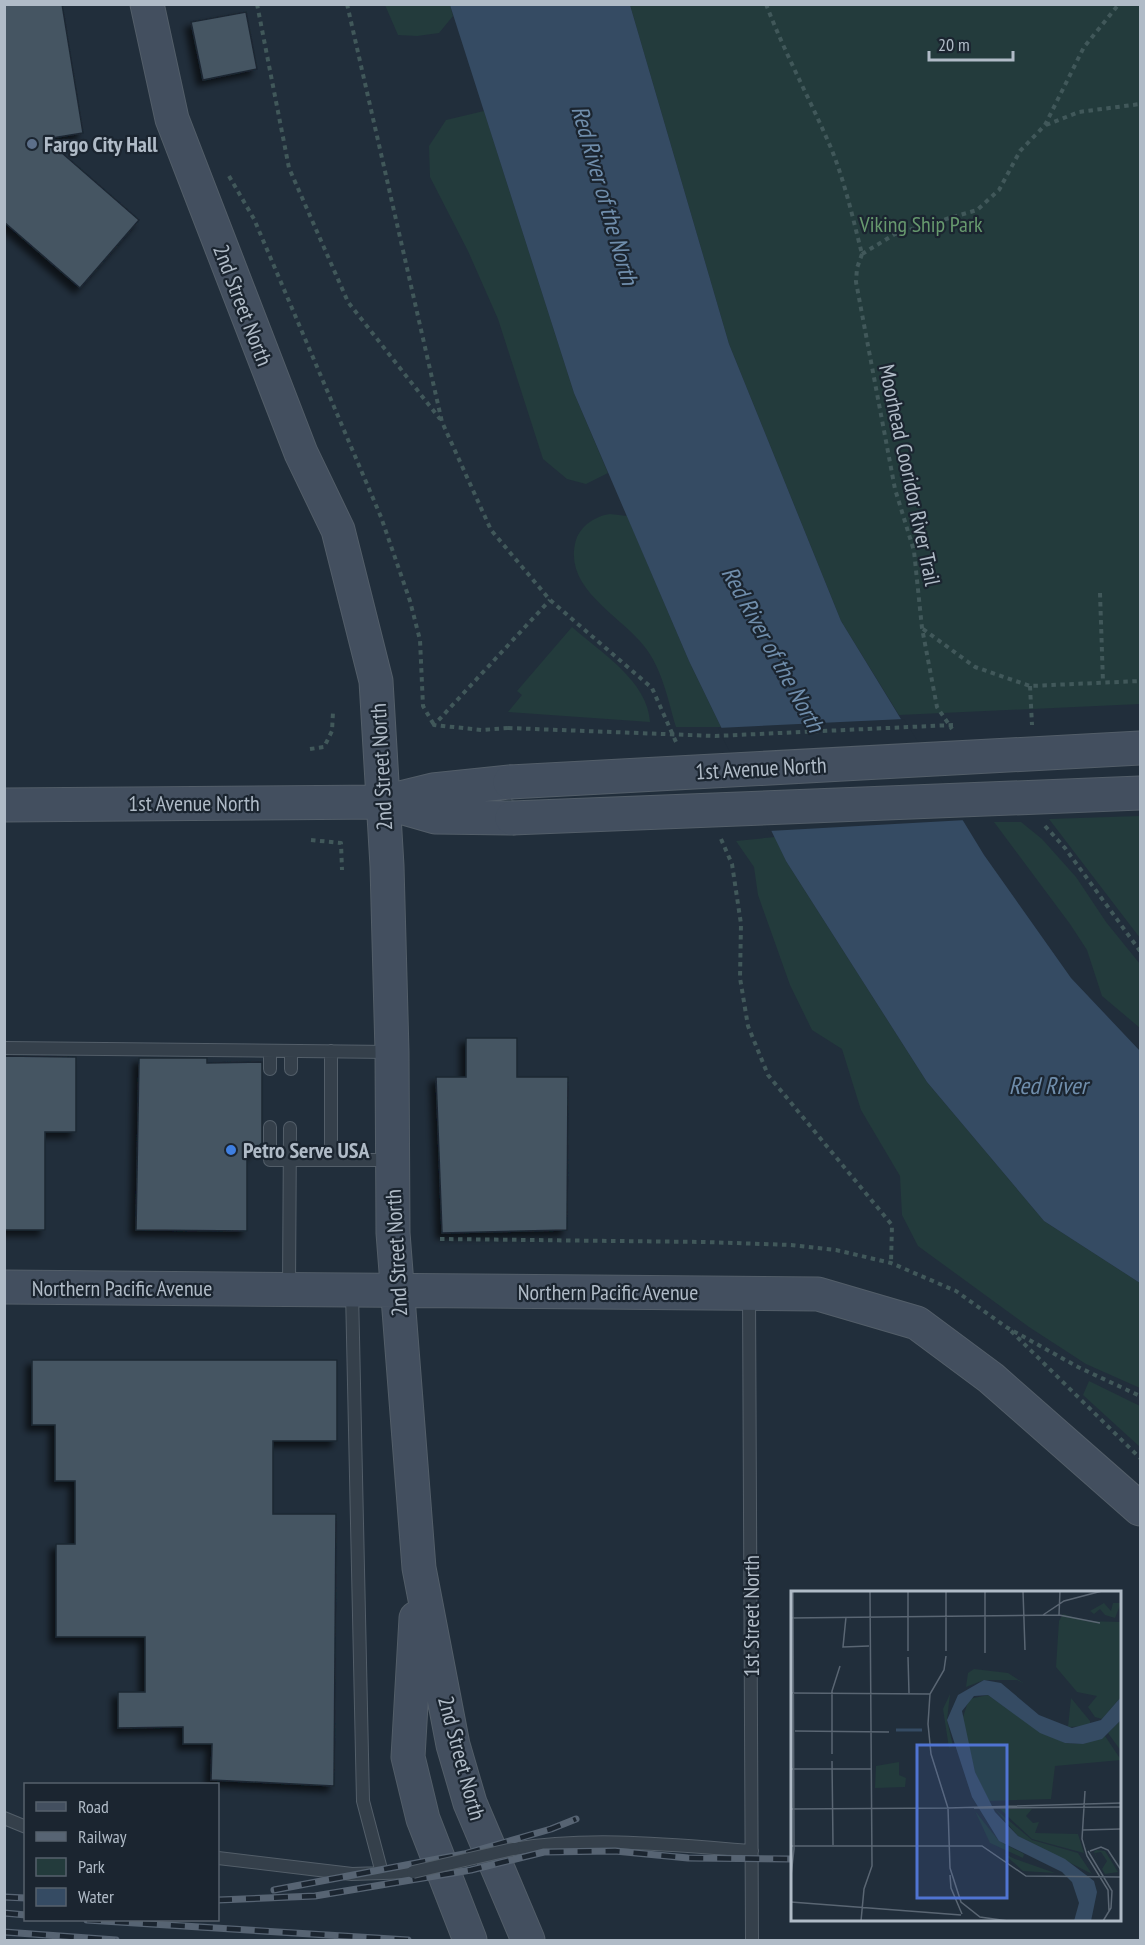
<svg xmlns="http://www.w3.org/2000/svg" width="1145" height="1945" font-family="'PT Sans Narrow',sans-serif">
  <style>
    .green { fill: #233b3c }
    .water { fill: #354b63 }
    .pier { fill: #212e3b }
    .building { fill: #445462; stroke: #1c2732; stroke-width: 1.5; filter: url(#shadow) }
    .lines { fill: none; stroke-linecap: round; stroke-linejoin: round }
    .lane-casing { stroke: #535e69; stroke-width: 14 }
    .secondary-casing { stroke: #535e69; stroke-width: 35 }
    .path { stroke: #41585a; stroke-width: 4; stroke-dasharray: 4.5 4.5; stroke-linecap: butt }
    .lane { stroke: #35404b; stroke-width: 12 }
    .secondary { stroke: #434f5f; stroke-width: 33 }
    .rail-casing { stroke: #576473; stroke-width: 7 }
    .rail { stroke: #1b2530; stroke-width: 4.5; stroke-dasharray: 14; stroke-linecap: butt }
    .lane-bridge-casing { stroke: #535e69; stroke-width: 14; stroke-linecap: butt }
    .secondary-bridge-casing { stroke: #535e69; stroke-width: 35; stroke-linecap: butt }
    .path-bridge { stroke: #41585a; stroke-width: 4; stroke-dasharray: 4.5 4.5; stroke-linecap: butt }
    .lane-bridge { stroke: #35404b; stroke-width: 12 }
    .secondary-bridge { stroke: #434f5f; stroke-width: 33 }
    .service-dot { fill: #5c6f8a; stroke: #1b2530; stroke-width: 2 }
    .shop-dot { fill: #3f7fe0; stroke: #1b2530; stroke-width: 2 }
    .labels { text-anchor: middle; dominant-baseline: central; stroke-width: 4.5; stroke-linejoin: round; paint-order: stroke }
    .poi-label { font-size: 22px; font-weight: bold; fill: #b0bbc7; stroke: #1b2530; text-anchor: start }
    .park-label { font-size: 22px; fill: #67996e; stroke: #1b2530 }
    .street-label { font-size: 22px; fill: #b0bbc7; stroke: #1b2530 }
    .water-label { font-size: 24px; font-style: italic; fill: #708eac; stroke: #1b2530 }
    .inset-river { fill: none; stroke: #354b63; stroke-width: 3 }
    .inset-road { fill: none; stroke: #5a6673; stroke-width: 1.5 }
    .view { fill: #5074d2; fill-opacity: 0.15; stroke: #5074d2; stroke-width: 3 }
    .inset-edge { fill: none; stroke: #b0bbc7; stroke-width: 3 }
  </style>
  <defs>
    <filter id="shadow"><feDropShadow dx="-5.5" dy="5.5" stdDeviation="3" flood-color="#0009"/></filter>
  </defs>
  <rect width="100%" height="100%" fill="#212e3b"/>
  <path class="green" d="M 385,5 L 450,5 L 453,16 L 439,33 L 417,36 L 398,35 Z
    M 630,5 L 1140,5 L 1140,704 L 899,715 L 841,621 L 729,344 Z
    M 484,111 L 574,393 L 608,473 L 586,484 L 567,479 L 543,459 L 498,319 L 468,251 L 430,177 L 429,146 L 446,120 Z
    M 610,514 L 627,516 L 689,661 L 721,727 L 676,727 C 668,700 662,668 644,646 C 620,615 562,588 576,540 C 581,525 596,516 610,514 Z
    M 572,627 C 600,652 648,681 650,722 L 508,712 L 522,695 L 517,691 Z
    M 1140,816 L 1140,938 L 1049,819 Z
    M 994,822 L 1021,822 L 1042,839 L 1076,877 L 1106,922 L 1140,964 L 1140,1028 L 1102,996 L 1087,950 L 1070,924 Z
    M 775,837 L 786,861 L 927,1082 L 1044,1221 L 1140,1283 L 1140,1388 L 1086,1364 L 1029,1327 L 918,1246 L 902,1215 L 900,1176 L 861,1110 L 842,1049 L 812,1030 L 790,985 L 758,895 L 754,867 L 736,841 Z
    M 1089,1381 L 1140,1406 L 1140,1447 L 1083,1395 Z"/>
  <path class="water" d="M 450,5 L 630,5 L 729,344 L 841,621 L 984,855 L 1071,978 L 1140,1051 L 1140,1283 L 1044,1221 L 927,1082 L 786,861 L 689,661 L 574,393 Z"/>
  <path class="pier" d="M 904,719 L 966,820 L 769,831 L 718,728 Z"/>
  <path class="building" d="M 4,4 L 62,4 L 83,133 L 46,139 L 139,220 L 80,288 L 4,222 Z
    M 246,12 L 257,69 L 203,80 L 191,22 Z
    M 466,1038 L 517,1038 L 517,1077 L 568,1077 L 567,1230 L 442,1233 L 436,1077 L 466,1077 Z
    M 4,1056 L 76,1057 L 76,1132 L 45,1132 L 45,1230 L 4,1230 Z
    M 139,1058 L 207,1058 L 207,1063 L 262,1062 L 262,1143 L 247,1157 L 247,1231 L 136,1230 Z
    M 32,1360 L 337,1360 L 337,1441 L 273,1441 L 273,1514 L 336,1514 L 334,1786 L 211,1780 L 212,1744 L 183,1744 L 183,1727 L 118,1728 L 118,1692 L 145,1692 L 145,1637 L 56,1637 L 56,1544 L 75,1544 L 75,1481 L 55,1481 L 55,1425 L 32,1425 Z"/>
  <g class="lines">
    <g class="lane-casing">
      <path id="lane" d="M 4,1048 L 390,1052
        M 270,1051 L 270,1069
        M 331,1051 L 331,1160
        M 291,1069 L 291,1051
        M 270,1127 L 270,1160 L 392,1160
        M 289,1288 L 290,1128
        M 352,1291 L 363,1801 L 382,1873
        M 749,1294 L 752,1940
        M 4,1818 L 26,1827
        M 513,1849 C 591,1836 673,1845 752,1851
        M 218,1858 L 352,1874 L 413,1872"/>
    </g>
    <g class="secondary-casing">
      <path id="secondary" d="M 147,4 L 172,119 L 301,453 L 338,530 L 376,681 L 387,866 L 392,1052 L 393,1233 L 419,1568 L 453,1745 L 470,1803 L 528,1940
        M 386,803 L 435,817 L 512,818
        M 4,805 L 384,802 L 433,790 L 510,782
        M 4,1287 L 818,1294 L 917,1323 L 991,1378 L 1140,1509
        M 416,1618 L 408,1757 L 423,1819 L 470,1940"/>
    </g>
    <path class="path" d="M 257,4 L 289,168 L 348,302 L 440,419
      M 347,4 L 442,422 L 491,530 L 550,600 L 652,688 L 676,742
      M 766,4 C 785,54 810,99 831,148 C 845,182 853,219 862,254
      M 1046,125 L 1079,112 L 1140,104
      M 229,176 L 254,219 L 381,517 L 410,601 L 420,640 L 423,706 L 434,725
      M 862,254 L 857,268 L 856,282 L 895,489 L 914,551 L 922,628 L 937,707 L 952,729
      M 862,254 L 895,234 L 977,210 L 999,190 L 1020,151 L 1045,125 L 1084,47 L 1119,4
      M 1100,593 L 1103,682
      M 923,629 L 975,667 L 1030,686 L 1140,681
      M 1030,686 L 1032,725
      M 508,728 L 482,730 L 434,725 L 550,600
      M 310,749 L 324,747 L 332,731 L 333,712
      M 1045,826 L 1065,848 L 1140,951
      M 721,839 L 732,864 L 741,924 L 740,978 L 748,1026 L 768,1075 L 892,1225 L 891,1263
      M 311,840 L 341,843 L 342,870
      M 440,1239 L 705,1242 L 791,1245 L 836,1250 L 891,1263 L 956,1291 L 1006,1327 L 1078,1367 L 1140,1396
      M 1011,1331 L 1140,1458"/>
    <use href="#lane" class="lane"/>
    <use href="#secondary" class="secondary"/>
    <g class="rail-casing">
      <path id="rail" d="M 274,1890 L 464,1854 L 551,1829 L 576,1819
        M 4,1897 L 26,1898
        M 218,1900 L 315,1896 L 471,1870 L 544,1852 L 615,1851 L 688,1858 L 792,1859
        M 4,1913 L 26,1915
        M 87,1920 L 408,1940
        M 4,1932 L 116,1940"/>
    </g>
    <use href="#rail" class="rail"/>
    <g class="lane-bridge-casing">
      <path id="lane-bridge" d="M 413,1872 L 513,1849"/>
    </g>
    <g class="secondary-bridge-casing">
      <path id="secondary-bridge" d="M 510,782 L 1140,748
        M 512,818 L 1140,793"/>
    </g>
    <path class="path-bridge" d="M 508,728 L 715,736 L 953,725"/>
    <use href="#lane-bridge" class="lane-bridge"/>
    <use href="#secondary-bridge" class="secondary-bridge"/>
  </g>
  <circle class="service-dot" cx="32" cy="144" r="6"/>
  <circle class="shop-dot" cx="231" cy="1150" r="6"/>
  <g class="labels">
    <g class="poi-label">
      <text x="44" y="144">Fargo City Hall</text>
      <text x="243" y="1150">Petro Serve USA</text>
    </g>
    <g class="park-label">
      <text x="921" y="224">Viking Ship Park</text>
    </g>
    <g class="street-label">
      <text transform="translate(243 305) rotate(69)">2nd Street North</text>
      <text transform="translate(910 475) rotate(78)">Moorhead Cooridor River Trail</text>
      <text transform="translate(381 767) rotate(-93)">2nd Street North</text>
      <text transform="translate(761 768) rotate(-3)">1st Avenue North</text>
      <text x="194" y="803">1st Avenue North</text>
      <text transform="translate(396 1253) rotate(-93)">2nd Street North</text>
      <text x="122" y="1288">Northern Pacific Avenue</text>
      <text x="608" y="1292">Northern Pacific Avenue</text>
      <text transform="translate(751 1616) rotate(-90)">1st Street North</text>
      <text transform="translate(462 1758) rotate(75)">2nd Street North</text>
    </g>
    <g class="water-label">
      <text transform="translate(605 195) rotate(74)">Red River of the North</text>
      <text transform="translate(773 649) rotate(61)">Red River of the North</text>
      <text x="1048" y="1085">Red River</text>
    </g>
  </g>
  <g transform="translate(791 1591)">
    <rect width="330" height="330" fill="#212e3b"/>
    <path d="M 313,12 L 320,20 L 322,12 L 330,12 L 324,27 L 314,24 L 309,18 L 303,23 L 299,20 ZM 272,23 L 295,30 L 330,31 L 330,106 L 311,128 L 304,126 L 297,116 L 306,105 L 286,101 L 265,76 L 268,30 ZM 183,78 L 217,82 L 234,93 L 226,89 L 193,89 L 175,96 L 177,82 ZM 159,103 L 156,129 L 162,155 L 158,157 L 152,118 ZM 197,104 L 229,127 L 274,152 L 292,153 L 314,145 L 330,169 L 264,175 L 260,208 L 197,210 L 184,181 L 171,129 L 178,108 ZM 280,107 L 299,130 L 299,135 L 277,136 ZM 330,129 L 330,160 L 317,142 ZM 108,171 L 108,184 L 115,187 L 114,196 L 84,197 L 85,175 ZM 204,218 L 241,249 L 287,262 L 301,283 L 227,245 ZM 209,218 L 241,218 L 235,225 L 242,232 L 248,231 L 244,242 L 287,243 L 293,262 L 241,248 ZM 184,220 L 208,250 L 233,263 L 232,267 L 199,252 ZM 305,259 L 314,260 L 327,281 L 314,283 L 311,278 L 316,270 L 310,261 L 304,262 L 309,274 L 303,261 ZM 212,262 L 224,268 L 264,282 L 232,280 Z" fill="#233b3c"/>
    <path d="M 193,89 L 210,92 L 248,124 L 281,137 L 310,129 L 330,106 L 330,129 L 311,148 L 292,153 L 274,152 L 249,142 L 197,104 L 183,105 L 171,120 L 184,181 L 204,221 L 227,245 L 274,268 L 303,290 L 306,301 L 300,330 L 283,330 L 288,312 L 281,291 L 271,281 L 208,250 L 181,206 L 156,129 L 167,104 Z" fill="#354b63"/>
    <path class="inset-river" d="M 105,139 L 131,139"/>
    <path class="inset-road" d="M 117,0 L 117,60M 155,0 L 155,60M 194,0 L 194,62M 232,0 L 234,59M 252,24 L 273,10 L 311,0M 268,24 L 309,32M 268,24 L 269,0M 55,26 L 52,56 L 78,55M 0,27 L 268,24M 117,66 L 118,102M 0,102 L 139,103M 4,140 L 98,141M 41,163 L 41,100 L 49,75M 41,170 L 42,254M 0,178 L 80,178M 294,200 L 291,248 L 296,265 L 317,299 L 318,320M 157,217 L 330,212M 157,217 L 159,277 L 170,311 L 189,326 L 217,330M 183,217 L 330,216M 0,218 L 157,217 L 140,163 L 137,133 L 139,103 L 153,79 L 155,65M 291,239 L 330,238M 0,255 L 191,255 L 235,285 L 330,286M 297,260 L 321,300 L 320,317 L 312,330M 299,260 L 310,256 L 317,259 L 330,279M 159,284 L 160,297 L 171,323M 0,285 L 3,258 L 2,0M 0,311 L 170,324M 70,330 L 73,298 L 81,275 L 79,0"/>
    <path class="view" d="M 126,154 L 216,154 L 216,307 L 126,307 Z"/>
    <rect width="330" height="330" class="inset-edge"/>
  </g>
  <rect width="1145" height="1945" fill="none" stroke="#b0bbc7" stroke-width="12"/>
  <rect x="24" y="1783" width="195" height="138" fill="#1b2530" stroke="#57616c" stroke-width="1.5"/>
  <rect x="36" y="1802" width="30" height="9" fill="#434f5f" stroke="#57616c" stroke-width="1.5"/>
  <text x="78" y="1813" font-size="18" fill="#b0bbc7">Road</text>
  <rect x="36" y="1832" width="30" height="9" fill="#576473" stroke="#57616c" stroke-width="1.5"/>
  <text x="78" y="1843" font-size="18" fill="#b0bbc7">Railway</text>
  <rect x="36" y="1858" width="30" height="18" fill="#233b3c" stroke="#57616c" stroke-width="1.5"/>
  <text x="78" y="1873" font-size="18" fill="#b0bbc7">Park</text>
  <rect x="36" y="1888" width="30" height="18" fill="#354b63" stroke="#57616c" stroke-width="1.5"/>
  <text x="78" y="1903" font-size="18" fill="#b0bbc7">Water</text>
  <path d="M929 51v9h84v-9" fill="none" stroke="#b0bbc7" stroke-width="3"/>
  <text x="938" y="51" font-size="18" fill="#b0bbc7" stroke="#1b2530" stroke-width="4.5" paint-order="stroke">20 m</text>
</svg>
